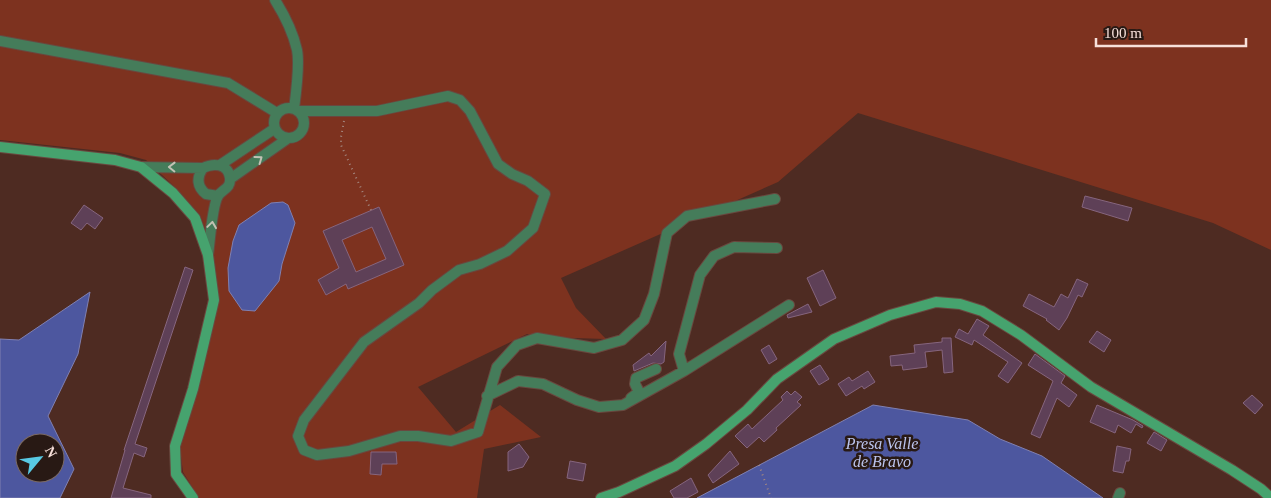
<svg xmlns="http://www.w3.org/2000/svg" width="1271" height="498" font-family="'Times New Roman',serif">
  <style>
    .green { fill: #7d321f }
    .water { fill: #4d579f; stroke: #8080b1; fill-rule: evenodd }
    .building { fill: #5e4057; stroke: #86657e; fill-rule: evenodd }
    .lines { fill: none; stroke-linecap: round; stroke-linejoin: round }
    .street-casing { stroke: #69483f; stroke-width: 12 }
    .secondary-casing { stroke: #69483f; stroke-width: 12 }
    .path { stroke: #a48880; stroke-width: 2; stroke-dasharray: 1 4; stroke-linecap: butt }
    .street { stroke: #457c5a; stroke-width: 10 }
    .secondary { stroke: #46a36e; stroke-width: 10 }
    .oneway { stroke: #c2c2b4 }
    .labels { text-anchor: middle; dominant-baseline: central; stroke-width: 5; stroke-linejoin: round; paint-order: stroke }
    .water-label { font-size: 16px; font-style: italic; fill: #bbc4ed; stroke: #281914 }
  </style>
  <rect width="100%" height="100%" fill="#4e2b22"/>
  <path class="green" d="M 0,0 L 1271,0 L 1271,250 L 1213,223 L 858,113 L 778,182 L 561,278 L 576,308 L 606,339 L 542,337 L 527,334 L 418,387 L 456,432 L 500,405 L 541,437 L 484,449 L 477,498 L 199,498 L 183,472 L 180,449 L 219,300 L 213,252 L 200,215 L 177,189 L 146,160 L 120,153 L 0,140 Z"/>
  <path class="water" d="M 283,202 L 288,205 L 295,223 L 282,264 L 279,281 L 255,311 L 242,310 L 229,291 L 228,268 L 233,241 L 239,225 L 271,203 Z
    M 90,292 L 78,354 L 48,416 L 74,469 L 60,498 L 0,498 L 0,339 L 19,340 ZM 25,443 L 55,443 L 55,473 L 25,473 Z
    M 873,405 L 968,420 L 1000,439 L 1042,456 L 1103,498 L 697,498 Z"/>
  <path class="building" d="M 1085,196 L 1132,208 L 1128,221 L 1082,207 Z
    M 84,205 L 103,218 L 95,229 L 87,223 L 81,230 L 71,223 Z
    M 379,207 L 404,265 L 348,289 L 346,284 L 326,295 L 318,280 L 339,268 L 323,231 ZM 372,227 L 386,259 L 356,272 L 342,240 Z
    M 185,267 L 193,270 L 135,444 L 147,448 L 144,457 L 134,453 L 123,488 L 151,495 L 151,498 L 111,498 L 125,450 L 124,450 Z
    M 823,270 L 836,298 L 820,306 L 807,278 Z
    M 1077,279 L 1088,284 L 1082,297 L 1078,295 L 1067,318 L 1059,330 L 1046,320 L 1047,319 L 1023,306 L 1029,294 L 1054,307 L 1061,294 L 1068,298 Z
    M 808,304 L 812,312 L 788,318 L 787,315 Z
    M 977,319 L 989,326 L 983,335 L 1022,363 L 1008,383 L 998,376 L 1008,362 L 974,340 L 972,345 L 955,337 L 959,329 L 968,334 Z
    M 1097,331 L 1111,340 L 1104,352 L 1089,342 Z
    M 942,338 L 951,338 L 953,372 L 944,373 L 942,350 L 925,352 L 927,367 L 903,370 L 902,365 L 891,366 L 890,356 L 915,353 L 914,345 L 942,342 Z
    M 666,341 L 664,362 L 661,364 L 653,363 L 634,371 L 633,365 L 649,353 L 651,356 Z
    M 769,345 L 777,359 L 769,364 L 761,350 Z
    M 1035,354 L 1065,376 L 1061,383 L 1077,395 L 1069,407 L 1057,398 L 1040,438 L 1031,434 L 1053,381 L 1028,365 Z
    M 820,365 L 829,379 L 819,385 L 810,371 Z
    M 868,371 L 875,382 L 864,389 L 862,386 L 846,396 L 838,384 L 849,377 L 852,381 Z
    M 787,391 L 791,395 L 795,391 L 802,397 L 797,402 L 801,405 L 776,428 L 777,430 L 764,442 L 759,437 L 747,448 L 735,436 L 748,424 L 752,429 L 783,400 L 781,397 Z
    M 1252,395 L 1263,405 L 1255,414 L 1243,403 Z
    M 1097,405 L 1133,420 L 1143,426 L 1142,428 L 1136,424 L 1131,433 L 1118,425 L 1115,433 L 1090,422 Z
    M 1154,432 L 1167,440 L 1161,451 L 1147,443 Z
    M 519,444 L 529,457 L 523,467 L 508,471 L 508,452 Z
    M 1117,446 L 1131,449 L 1129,461 L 1126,461 L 1123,473 L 1113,471 Z
    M 730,451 L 739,464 L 713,483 L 708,475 Z
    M 371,452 L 396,452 L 397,464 L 382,464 L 381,475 L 370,474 Z
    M 570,461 L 586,464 L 583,481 L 567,478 Z
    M 691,478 L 698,492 L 687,498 L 674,498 L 670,491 Z"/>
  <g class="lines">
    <g class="street-casing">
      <path id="street" d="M 275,0 C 285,16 293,32 297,50 C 300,65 296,93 294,109
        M 0,41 L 228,83 L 277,113
        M274 123a15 15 0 1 1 30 0a15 15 0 1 1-30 0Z
        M 299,111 L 377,111 L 448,96 L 460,100 L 470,111 L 498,164 L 512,174 L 528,181 L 545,194 L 533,228 L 507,251 L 480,264 L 459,270 L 432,290 L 419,303 L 364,342 L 304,420 L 298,436 L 304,450 L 317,455 L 349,451 L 400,436 L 418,436 L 451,441 L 478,432 L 497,367 L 517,345 L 537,338 L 594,348 L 622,340 L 644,320 L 654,294 L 667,233 L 687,216 L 775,199
        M 220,165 L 274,129
        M 141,167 L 203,168 C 213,163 228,163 230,178 C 231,189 222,189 218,196 C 212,206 210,242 208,255
        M 203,168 C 196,178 197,187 206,194 L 218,196
        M 230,179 L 287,139
        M 684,371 L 679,354 L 700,275 L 714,256 L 734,247 L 777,248
        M 487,396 L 518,381 L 543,384 L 577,400 L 599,407 L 623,405 L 684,371 L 789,305
        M 631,398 L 639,392 L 635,384 L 636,378 L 656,369
        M 1118,498 L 1120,493"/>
    </g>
    <g class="secondary-casing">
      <path id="secondary" d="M 0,147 L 115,160 L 141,167 L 173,193 L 195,218 L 208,255 L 214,300 L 193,389 L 175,446 L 176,474 L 193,498
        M 601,498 L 619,492 L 675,466 L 706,444 L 747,410 L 777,379 L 834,339 L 890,315 L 936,302 L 960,304 L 982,311 L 1021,335 L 1091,387 L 1232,470 L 1261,489 L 1271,498"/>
    </g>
    <path class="path" d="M 344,121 L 341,137 L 341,145 L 371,210
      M 759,465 L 771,498"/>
    <use href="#street" class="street"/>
    <use href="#secondary" class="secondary"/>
  </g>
  <defs><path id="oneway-chevron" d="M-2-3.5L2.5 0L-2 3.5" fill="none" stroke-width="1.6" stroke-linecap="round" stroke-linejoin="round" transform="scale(1.25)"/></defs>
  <g class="oneway">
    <use href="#oneway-chevron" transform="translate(259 159) rotate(-36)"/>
    <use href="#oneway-chevron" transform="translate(172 167) rotate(-179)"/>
    <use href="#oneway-chevron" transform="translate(212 225) rotate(-82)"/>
  </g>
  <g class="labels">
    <g class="water-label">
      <text x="882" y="443">Presa Valle<tspan x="882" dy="18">de Bravo</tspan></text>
    </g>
  </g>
  <g transform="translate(40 458) rotate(61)"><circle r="24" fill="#281914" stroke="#7b6963"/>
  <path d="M0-4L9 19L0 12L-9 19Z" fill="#58c9e3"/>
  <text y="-8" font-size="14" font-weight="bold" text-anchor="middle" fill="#f7e0da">N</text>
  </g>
  <path d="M1096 38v8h150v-8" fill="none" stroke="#f7e0da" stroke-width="2.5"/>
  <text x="1104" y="38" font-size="15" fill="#f7e0da" stroke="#281914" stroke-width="4" paint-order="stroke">100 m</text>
</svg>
